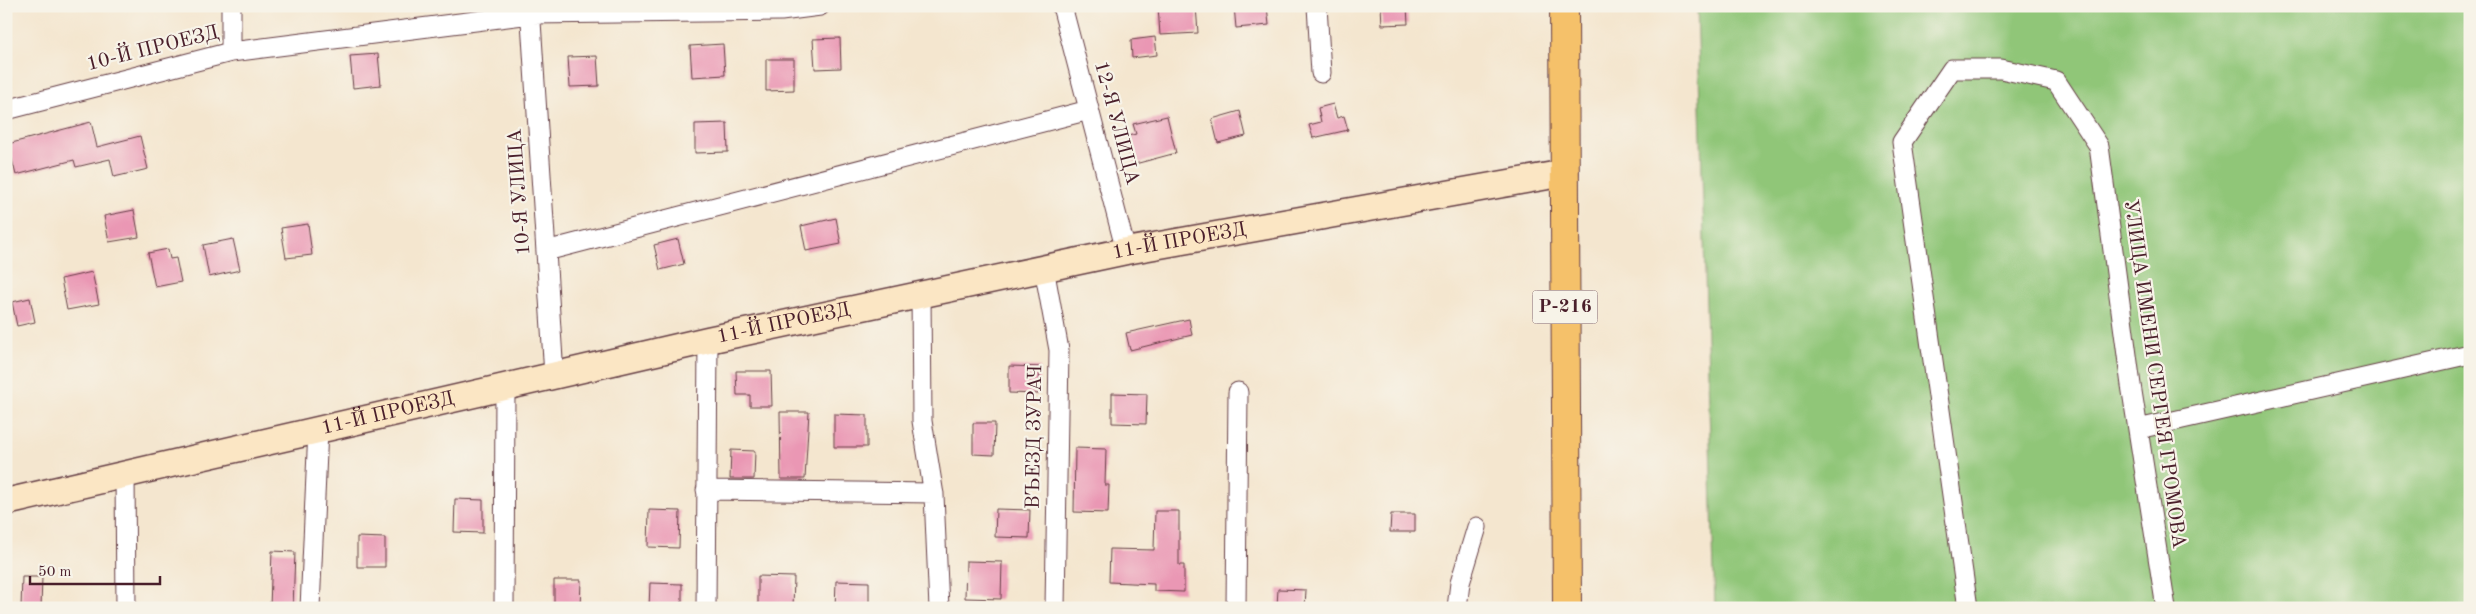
<svg xmlns="http://www.w3.org/2000/svg" width="2476" height="614" font-family="'Old Standard TT',serif">
  <style>
    .green { fill: #90c678; stroke: #6d7252 }
    .building { fill: #ea97b4 }
    .lines { fill: none; stroke-linecap: round; stroke-linejoin: round }
    .street-casing { stroke: #643d44; stroke-width: 21 }
    .secondary-casing { stroke: #643d44; stroke-width: 29 }
    .highway-casing { stroke: #643d44; stroke-width: 30 }
    .street { stroke: #fff; stroke-width: 19 }
    .secondary { stroke: #fbe6c4; stroke-width: 26 }
    .highway { stroke: #f5c16b; stroke-width: 28 }
    .labels { text-anchor: middle; dominant-baseline: central; stroke-width: 4.5; stroke-linejoin: round; paint-order: stroke }
    .shield { fill: #f7f3e8; stroke: #7e5f64; stroke-width: 1 }
    .shield-label { font-size: 19px; font-weight: bold; fill: #4a1f2b }
    .street-label { font-size: 20px; fill: #4a1f2b; stroke: #f7f3e8 }
  </style>
  <rect width="100%" height="100%" fill="#f7f3e8"/>
  <filter id="ink" filterUnits="userSpaceOnUse"><feTurbulence type="fractalNoise" baseFrequency=".02" numOctaves="2"/><feDisplacementMap in="SourceGraphic" scale="10" xChannelSelector="R" yChannelSelector="G"/><feConvolveMatrix kernelMatrix="1 2 1 2 8 2 1 2 1" color-interpolation-filters="sRGB"/></filter>
  <filter id="wash" filterUnits="userSpaceOnUse"><feTurbulence type="fractalNoise" baseFrequency=".0096" numOctaves="4" result="noise"/><feDisplacementMap in="SourceGraphic" scale="20" xChannelSelector="R" yChannelSelector="G"/><feGaussianBlur stdDeviation="1.12" result="paint"/><feColorMatrix in="noise" values="0 0 0 0 0 0 0 0 0 0 0 0 0 0 0 0 0 1.4 0 .05"/><feComposite in="paint" operator="in"/></filter>
  <g filter="url(#wash)">
    <rect width="100%" height="100%" fill="#f4e6cf"/>
    <path class="green" d="M 1697,6 L 2470,6 L 2470,608 L 1715,608 Z"/>
    <g id="blocks">
      <path class="building" d="M 1158,6 L 1196,6 L 1198,33 L 1160,35 Z
        M 1234,6 L 1267,6 L 1269,25 L 1236,28 Z
        M 1381,6 L 1407,6 L 1408,24 L 1382,25 Z
        M 1155,37 L 1157,55 L 1132,58 L 1131,40 Z
        M 840,38 L 841,68 L 815,69 L 813,39 Z
        M 723,44 L 725,75 L 692,77 L 690,46 Z
        M 378,54 L 381,85 L 353,88 L 350,56 Z
        M 597,56 L 599,86 L 570,87 L 568,57 Z
        M 766,59 L 794,59 L 794,90 L 766,91 Z
        M 1333,104 L 1337,118 L 1344,116 L 1348,130 L 1313,138 L 1309,125 L 1321,122 L 1318,108 Z
        M 1240,111 L 1246,136 L 1218,143 L 1212,119 Z
        M 1167,116 L 1176,153 L 1135,164 L 1128,136 L 1136,134 L 1133,124 Z
        M 91,122 L 97,147 L 140,136 L 148,169 L 114,177 L 110,159 L 76,167 L 74,160 L 16,175 L 8,144 Z
        M 727,123 L 728,152 L 695,153 L 695,124 Z
        M 134,210 L 139,237 L 109,242 L 104,216 Z
        M 836,218 L 841,244 L 806,251 L 801,226 Z
        M 308,224 L 312,255 L 286,258 L 281,228 Z
        M 233,239 L 240,270 L 209,277 L 203,245 Z
        M 678,239 L 684,264 L 660,270 L 654,245 Z
        M 168,249 L 170,259 L 176,258 L 181,282 L 155,287 L 148,253 Z
        M 92,272 L 99,304 L 67,310 L 61,279 Z
        M 30,298 L 35,322 L 17,326 L 12,302 Z
        M 1189,319 L 1192,335 L 1130,350 L 1126,333 Z
        M 1009,366 L 1040,367 L 1039,394 L 1009,393 Z
        M 736,371 L 771,371 L 772,406 L 750,406 L 750,395 L 737,395 Z
        M 1112,393 L 1147,394 L 1146,424 L 1112,423 Z
        M 780,412 L 809,412 L 805,479 L 781,479 Z
        M 834,414 L 867,415 L 867,447 L 834,447 Z
        M 973,423 L 995,423 L 994,455 L 973,454 Z
        M 1075,448 L 1106,449 L 1105,485 L 1109,485 L 1108,513 L 1074,512 Z
        M 731,450 L 755,451 L 754,479 L 730,479 Z
        M 455,499 L 483,500 L 483,533 L 454,532 Z
        M 996,509 L 1030,510 L 1029,538 L 995,537 Z
        M 649,510 L 680,511 L 679,548 L 648,547 Z
        M 1155,511 L 1179,511 L 1179,565 L 1184,565 L 1184,592 L 1154,591 L 1154,584 L 1109,582 L 1110,549 L 1154,550 Z
        M 1391,514 L 1415,514 L 1415,532 L 1390,532 Z
        M 357,537 L 385,538 L 385,567 L 357,567 Z
        M 272,551 L 295,552 L 293,608 L 270,608 Z
        M 966,561 L 1002,562 L 1001,599 L 965,598 Z
        M 758,576 L 794,577 L 793,608 L 758,608 Z
        M 22,577 L 42,577 L 41,608 L 21,608 Z
        M 554,580 L 581,580 L 580,607 L 554,607 Z
        M 836,581 L 869,582 L 869,608 L 835,608 Z
        M 650,583 L 682,584 L 682,608 L 649,608 Z
        M 1278,589 L 1306,590 L 1305,607 L 1277,606 Z"/>
    </g>
  </g>
  <g filter="url(#ink)">
    <use href="#blocks" fill-opacity="0" stroke="#643d44" stroke-width="1"/>
    <g class="lines">
      <g class="street-casing">
        <path id="street" d="M 231,6 L 231,52
          M 530,6 L 554,375
          M 1062,6 L 1126,251
          M 1317,6 L 1321,73
          M 6,110 L 231,52 L 531,14 L 781,11 L 820,6
          M 546,251 L 1089,110
          M 1044,268 L 1059,350 L 1055,608
          M 921,294 L 922,421 L 934,495 L 939,608
          M 2138,429 L 2470,354
          M 125,474 L 126,608
          M 706,490 L 934,493
          M 310,608 L 318,430
          M 504,608 L 505,387
          M 706,608 L 708,340
          M 1236,608 L 1238,392
          M 1457,608 L 1460,583 L 1477,527
          M 1968,608 L 1902,142 L 1952,69 L 2001,69 L 2056,81 L 2099,146 L 2131,385 L 2166,608"/>
      </g>
      <g class="secondary-casing">
        <g id="secondary">
          <path id="s1" d="M 6,502 L 708,340 L 1126,251 L 1565,173"/>
        </g>
      </g>
      <g class="highway-casing">
        <path id="highway" d="M 1564,6 L 1567,608"/>
      </g>
      <use href="#street" class="street"/>
      <use href="#secondary" class="secondary"/>
      <use href="#highway" class="highway"/>
    </g>
  </g>
  <g class="labels">
    <rect class="shield" x="1532.5" y="290.5" width="65" height="33" rx="4"/>
    <g class="shield-label">
      <text x="1565" y="307">Р-216</text>
    </g>
    <g class="street-label">
      <text transform="translate(153 49) rotate(-14)">10-Й ПРОЕЗД</text>
      <text transform="translate(1116 123) rotate(75)">12-Я УЛИЦА</text>
      <text transform="translate(520 192) rotate(-94)">10-Я УЛИЦА</text>
      <text stroke="none"><textPath href="#s1" startOffset="1202">11-Й ПРОЕЗД</textPath></text>
      <text stroke="none"><textPath href="#s1" startOffset="798">11-Й ПРОЕЗД</textPath></text>
      <text transform="translate(2154 374) rotate(82)">УЛИЦА ИМЕНИ СЕРГЕЯ ГРОМОВА</text>
      <text stroke="none"><textPath href="#s1" startOffset="392">11-Й ПРОЕЗД</textPath></text>
      <text transform="translate(1035 437) rotate(-89)">ВЪЕЗД ЗУРАЧ</text>
    </g>
  </g>
  <rect width="2476" height="614" fill="none" stroke="#f7f3e8" stroke-width="25"/>
  <path d="M30 576v8h130v-8" fill="none" stroke="#4a1f2b" stroke-width="2.5"/>
  <text x="38" y="576" font-size="15" fill="#4a1f2b" stroke="#f7f3e8" stroke-width="4" paint-order="stroke">50 m</text>
</svg>
